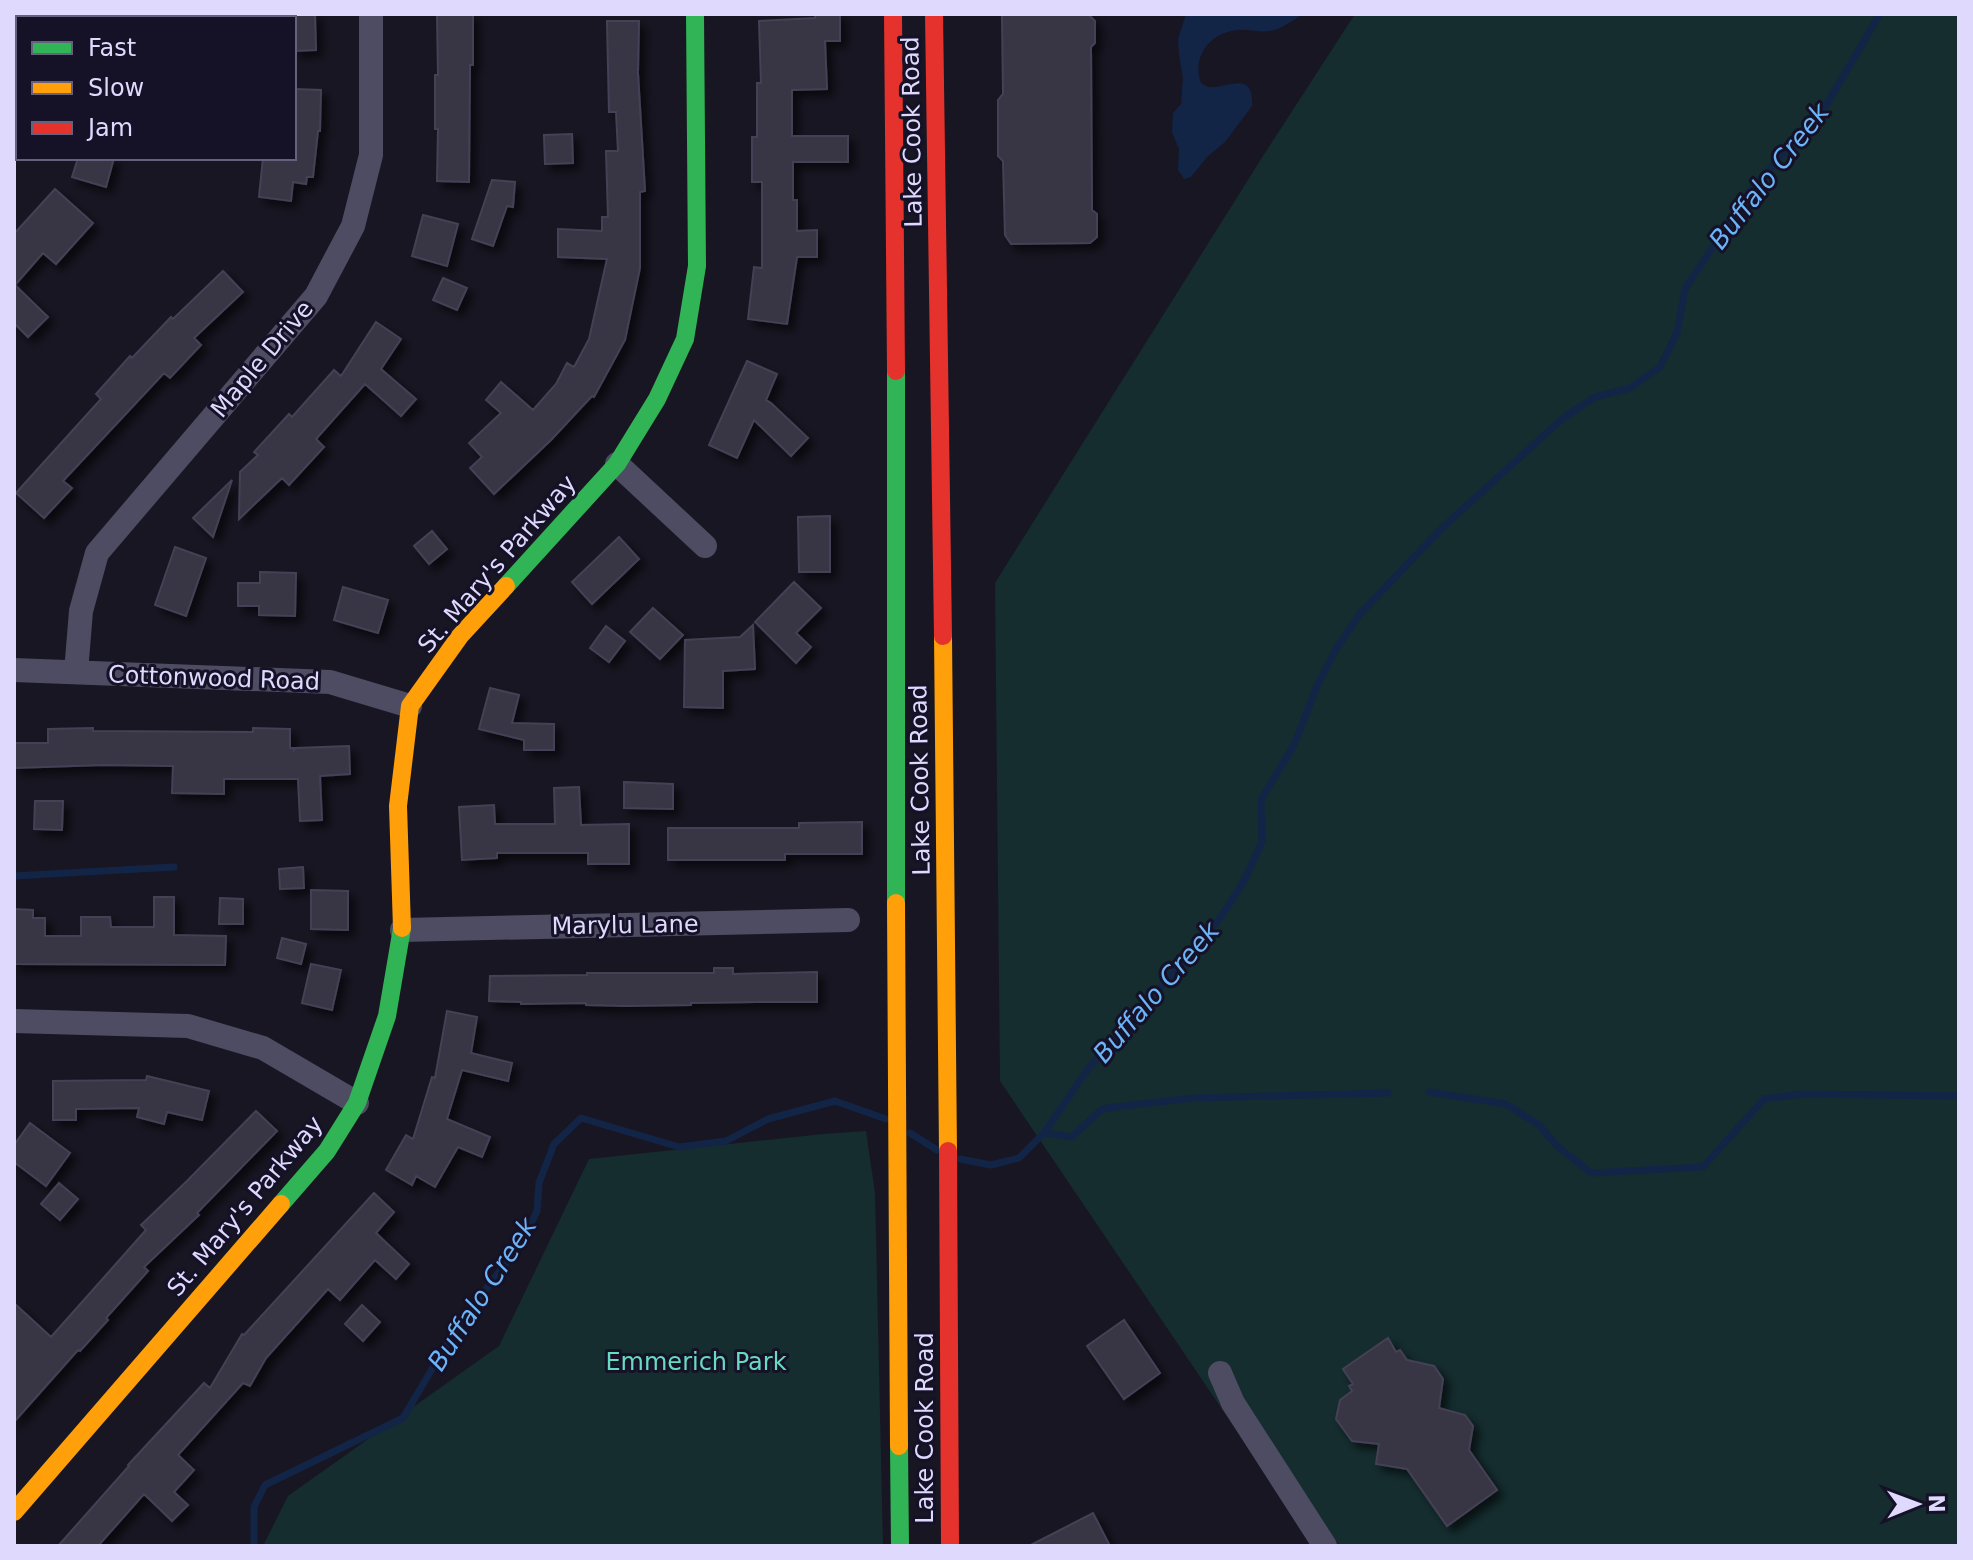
<svg xmlns="http://www.w3.org/2000/svg" width="1973" height="1560" font-family="'DejaVu Sans',sans-serif">
  <style>
    .green { fill: #152d2f }
    .water { fill: #122547 }
    .lines { fill: none; stroke-linecap: round; stroke-linejoin: round }
    .stream { stroke: #122547; stroke-width: 7 }
    .building { fill: #373444; stroke: #454155; stroke-width: 2; filter: url(#shadow) }
    .street { stroke: #4d4c62; stroke-width: 24 }
    .fast { stroke: #30b455; stroke-width: 18 }
    .slow { stroke: #ff9f0a; stroke-width: 18 }
    .jam { stroke: #e5322d; stroke-width: 18 }
    .labels { text-anchor: middle; dominant-baseline: central; stroke-width: 6; stroke-linejoin: round; paint-order: stroke }
    .street-label { font-size: 24px; fill: #ded9fd; stroke: #151127 }
    .park-label { font-size: 24px; fill: #67dbc1; stroke: #151127 }
    .water-label { font-size: 26px; font-style: italic; fill: #6cb3f8; stroke: #151127 }
  </style>
  <defs>
    <filter id="shadow"><feDropShadow dx="6" dy="6" stdDeviation="4" flood-color="#0009"/></filter>
  </defs>
  <rect width="100%" height="100%" fill="#181622"/>
  <path class="green" d="M 1355,14 L 1959,14 L 1959,1546 L 1340,1546 L 1232,1424 L 1000,1081 L 995,583 L 1263,156 Z
    M 866,1131 L 875,1193 L 883,1546 L 263,1546 L 288,1496 L 499,1346 L 589,1159 L 823,1134 Z"/>
  <path class="water" d="M 1186,14 L 1303,14 C 1293,20 1281,30 1269,31 C 1259,33 1249,29 1238,30 C 1211,32 1191,56 1201,83 C 1206,86 1207,88 1214,87 C 1231,86 1254,72 1252,106 L 1225,142 L 1207,157 L 1191,177 L 1184,179 L 1178,170 L 1179,149 L 1172,132 L 1173,113 L 1181,104 L 1183,78 L 1179,54 L 1178,39 Z"/>
  <g class="lines">
    <path class="stream" d="M 14,876 L 174,867
      M 1429,1092 L 1506,1104 L 1539,1125 L 1557,1146 L 1591,1173 L 1703,1167 L 1764,1099 L 1801,1094 L 1959,1096
      M 910,1133 L 937,1150
      M 1044,1133 L 1072,1137 L 1102,1109 L 1115,1107 L 1194,1098 L 1388,1093
      M 960,1159 L 991,1165 L 1019,1158 L 1044,1133 L 1090,1066 L 1124,1033 L 1143,1008 L 1220,918 L 1244,881 L 1262,842 L 1261,800 L 1294,745 L 1317,686 L 1336,649 L 1359,615 L 1441,529 L 1562,419 L 1595,397 L 1630,388 L 1660,367 L 1677,333 L 1685,289 L 1749,192 L 1825,107 L 1880,14
      M 254,1546 L 254,1507 L 265,1485 L 403,1418 L 458,1325 L 521,1244 L 537,1211 L 539,1183 L 554,1144 L 581,1118 L 679,1147 L 726,1141 L 768,1119 L 835,1101 L 886,1119"/>
  </g>
  <path class="building" d="M 294,14 L 315,14 L 316,50 L 294,51 Z
    M 437,14 L 473,14 L 473,65 L 470,65 L 469,182 L 437,181 L 438,129 L 435,129 L 435,75 L 438,75 Z
    M 815,14 L 840,14 L 840,41 L 825,41 L 827,89 L 792,90 L 792,136 L 848,136 L 848,162 L 793,162 L 793,200 L 797,200 L 797,231 L 817,230 L 817,257 L 797,257 L 787,324 L 748,319 L 754,267 L 762,268 L 762,182 L 752,182 L 752,137 L 757,137 L 757,83 L 761,83 L 759,21 L 815,18 Z
    M 1031,14 L 1088,14 L 1095,21 L 1095,43 L 1091,47 L 1092,210 L 1097,214 L 1097,237 L 1090,243 L 1011,244 L 1005,235 L 1003,161 L 998,156 L 998,100 L 1003,94 L 1002,15 Z
    M 607,21 L 639,21 L 638,73 L 645,191 L 640,192 L 640,268 L 625,340 L 594,397 L 592,396 L 551,440 L 494,494 L 470,468 L 482,457 L 469,443 L 501,413 L 486,400 L 501,382 L 533,410 L 556,384 L 567,363 L 574,367 L 589,339 L 607,259 L 558,257 L 558,229 L 602,231 L 602,217 L 608,217 L 606,151 L 618,151 L 616,112 L 609,112 Z
    M 294,89 L 321,90 L 320,131 L 318,131 L 313,177 L 307,177 L 306,184 L 293,182 L 291,201 L 259,197 L 263,158 L 294,158 Z
    M 572,134 L 573,163 L 545,164 L 544,135 Z
    M 78,158 L 114,158 L 106,187 L 72,177 Z
    M 492,180 L 515,182 L 513,207 L 507,206 L 493,246 L 472,239 Z
    M 55,189 L 93,223 L 56,264 L 43,253 L 15,285 L 48,317 L 28,337 L 14,323 L 14,234 Z
    M 423,215 L 458,224 L 447,266 L 412,256 Z
    M 223,271 L 243,292 L 194,338 L 201,345 L 170,378 L 164,373 L 63,481 L 72,488 L 44,518 L 16,493 L 101,399 L 96,394 L 130,356 L 132,358 L 171,317 L 173,319 Z
    M 443,278 L 467,288 L 457,310 L 433,300 Z
    M 376,322 L 401,339 L 381,369 L 416,399 L 401,416 L 365,384 L 316,439 L 324,447 L 289,485 L 282,478 L 239,519 L 240,472 L 258,455 L 254,452 L 289,414 L 292,417 L 334,370 L 341,376 Z
    M 747,361 L 777,374 L 766,400 L 771,403 L 808,438 L 791,456 L 754,420 L 737,458 L 709,445 Z
    M 232,480 L 213,537 L 193,518 Z
    M 830,516 L 830,572 L 799,572 L 798,517 Z
    M 432,531 L 447,549 L 429,564 L 414,546 Z
    M 619,537 L 639,559 L 592,604 L 572,582 Z
    M 175,547 L 206,558 L 186,616 L 155,605 Z
    M 260,572 L 296,573 L 295,616 L 259,615 L 259,606 L 238,606 L 238,583 L 260,583 Z
    M 794,582 L 821,608 L 796,633 L 811,647 L 796,663 L 755,622 Z
    M 343,587 L 388,600 L 378,633 L 334,620 Z
    M 653,608 L 683,635 L 660,659 L 630,632 Z
    M 753,625 L 755,669 L 723,671 L 723,708 L 684,707 L 685,640 L 740,637 Z
    M 606,626 L 625,641 L 609,662 L 590,648 Z
    M 490,688 L 519,695 L 512,723 L 554,724 L 554,750 L 524,750 L 524,740 L 479,729 Z
    M 93,728 L 93,731 L 253,732 L 253,728 L 290,729 L 290,748 L 294,748 L 294,750 L 296,748 L 349,746 L 350,774 L 320,776 L 322,820 L 300,821 L 298,779 L 224,779 L 224,794 L 172,793 L 173,766 L 104,765 L 14,768 L 14,743 L 48,743 L 48,729 Z
    M 624,782 L 673,784 L 673,809 L 624,808 Z
    M 579,787 L 581,825 L 629,824 L 629,864 L 588,864 L 588,853 L 497,853 L 497,858 L 462,860 L 459,807 L 494,805 L 495,824 L 555,824 L 554,788 Z
    M 35,801 L 63,801 L 62,830 L 34,829 Z
    M 862,822 L 862,854 L 785,854 L 785,860 L 668,860 L 668,828 L 799,828 L 799,823 Z
    M 303,867 L 304,888 L 280,889 L 279,869 Z
    M 311,890 L 348,891 L 348,930 L 311,929 Z
    M 154,897 L 174,897 L 174,935 L 226,936 L 225,965 L 14,964 L 14,909 L 33,910 L 33,918 L 45,918 L 45,936 L 81,936 L 81,917 L 110,917 L 111,927 L 154,927 Z
    M 220,898 L 243,899 L 243,924 L 219,924 Z
    M 282,938 L 306,944 L 301,964 L 277,958 Z
    M 311,964 L 341,970 L 332,1010 L 302,1003 Z
    M 714,968 L 733,968 L 733,974 L 817,972 L 817,1002 L 755,1002 L 691,1003 L 691,1005 L 626,1006 L 586,1005 L 586,1003 L 521,1004 L 521,1002 L 489,1001 L 490,976 L 587,975 L 587,973 L 714,973 Z
    M 447,1011 L 477,1017 L 471,1053 L 512,1063 L 508,1081 L 462,1070 L 447,1119 L 490,1137 L 482,1157 L 458,1147 L 435,1187 L 416,1176 L 412,1185 L 386,1170 L 406,1135 L 413,1139 L 432,1077 L 435,1078 Z
    M 147,1076 L 209,1091 L 202,1120 L 167,1112 L 164,1124 L 137,1117 L 139,1108 L 76,1109 L 76,1120 L 53,1120 L 53,1081 L 146,1080 Z
    M 256,1111 L 277,1131 L 197,1213 L 199,1215 L 144,1267 L 148,1271 L 106,1318 L 108,1320 L 80,1351 L 78,1350 L 14,1422 L 14,1303 L 51,1337 L 146,1230 L 141,1225 L 187,1181 Z
    M 30,1123 L 70,1153 L 46,1186 L 14,1162 L 14,1145 Z
    M 59,1183 L 78,1199 L 60,1220 L 41,1204 Z
    M 374,1193 L 394,1212 L 376,1233 L 409,1264 L 396,1279 L 375,1260 L 340,1300 L 328,1289 L 266,1358 L 250,1386 L 243,1383 L 178,1455 L 194,1470 L 174,1492 L 188,1505 L 172,1521 L 144,1494 L 98,1546 L 58,1546 L 129,1466 L 128,1465 L 204,1383 L 210,1388 L 242,1334 L 244,1335 Z
    M 362,1305 L 380,1322 L 363,1341 L 345,1324 Z
    M 1124,1320 L 1160,1373 L 1124,1399 L 1087,1346 Z
    M 1388,1338 L 1396,1352 L 1400,1350 L 1407,1360 L 1434,1366 L 1443,1379 L 1439,1408 L 1465,1415 L 1473,1426 L 1469,1450 L 1497,1490 L 1447,1526 L 1407,1469 L 1376,1464 L 1379,1444 L 1352,1441 L 1336,1419 L 1340,1400 L 1352,1391 L 1349,1386 L 1353,1384 L 1343,1369 Z
    M 1093,1513 L 1110,1546 L 1029,1546 Z"/>
  <g class="lines">
    <path class="street" d="M 48,18 L 48,14
      M 14,134 L 18,128
      M 617,464 L 705,546
      M 14,670 L 330,682 L 410,706
      M 76,672 L 81,611 L 97,553 L 316,296 L 353,226 L 371,155 L 371,14
      M 402,930 L 848,920
      M 14,1021 L 188,1026 L 263,1048 L 357,1103
      M 1220,1373 L 1233,1403 L 1325,1546"/>
    <path class="fast" d="M 896,371 L 896,903
      M 506,586 L 617,464 L 657,399 L 685,339 L 697,266 L 695,14
      M 281,1204 L 327,1151 L 357,1103 L 387,1016 L 402,928
      M 899,1446 L 900,1546"/>
    <path class="slow" d="M 943,636 L 948,1151
      M 896,903 L 899,1446
      M 402,928 L 398,806 L 410,706 L 460,636 L 506,586
      M 14,1512 L 281,1204"/>
    <path class="jam" d="M 893,14 L 896,371
      M 934,14 L 943,636
      M 948,1151 L 950,1546"/>
  </g>
  <g class="labels">
    <g class="street-label">
      <text transform="translate(912 132) rotate(-91)">Lake Cook Road</text>
      <text transform="translate(262 359) rotate(-50)">Maple Drive</text>
      <text transform="translate(497 564) rotate(-49)">St. Mary's Parkway</text>
      <text transform="translate(214 678) rotate(2)">Cottonwood Road</text>
      <text transform="translate(920 780) rotate(-91)">Lake Cook Road</text>
      <text transform="translate(625 925) rotate(-1)">Marylu Lane</text>
      <text transform="translate(245 1206) rotate(-50)">St. Mary's Parkway</text>
      <text transform="translate(925 1428) rotate(-90)">Lake Cook Road</text>
    </g>
    <g class="park-label">
      <text x="696" y="1362">Emmerich Park</text>
    </g>
    <g class="water-label">
      <text transform="translate(1769 176) rotate(-52)">Buffalo Creek</text>
      <text transform="translate(1156 992) rotate(-49)">Buffalo Creek</text>
      <text transform="translate(482 1294) rotate(-57)">Buffalo Creek</text>
    </g>
  </g>
  <rect width="1973" height="1560" fill="none" stroke="#ded9fd" stroke-width="32"/>
  <rect x="16" y="16" width="280" height="144" fill="#151127" stroke="#65617d" stroke-width="2"/>
  <rect x="32" y="42" width="40" height="12" fill="#30b455" stroke="#65617d" stroke-width="2"/>
  <text x="88" y="56" font-size="24" fill="#ded9fd">Fast</text>
  <rect x="32" y="82" width="40" height="12" fill="#ff9f0a" stroke="#65617d" stroke-width="2"/>
  <text x="88" y="96" font-size="24" fill="#ded9fd">Slow</text>
  <rect x="32" y="122" width="40" height="12" fill="#e5322d" stroke="#65617d" stroke-width="2"/>
  <text x="88" y="136" font-size="24" fill="#ded9fd">Jam</text>
  <g transform="translate(1917 1504) rotate(89)" stroke="#151127" stroke-width="6" paint-order="stroke">
  <path d="M0-6L14 30L0 20L-14 30Z" fill="#ded9fd"/>
  <text y="-12" font-size="22" font-weight="bold" text-anchor="middle" fill="#ded9fd">N</text>
  </g>
</svg>
